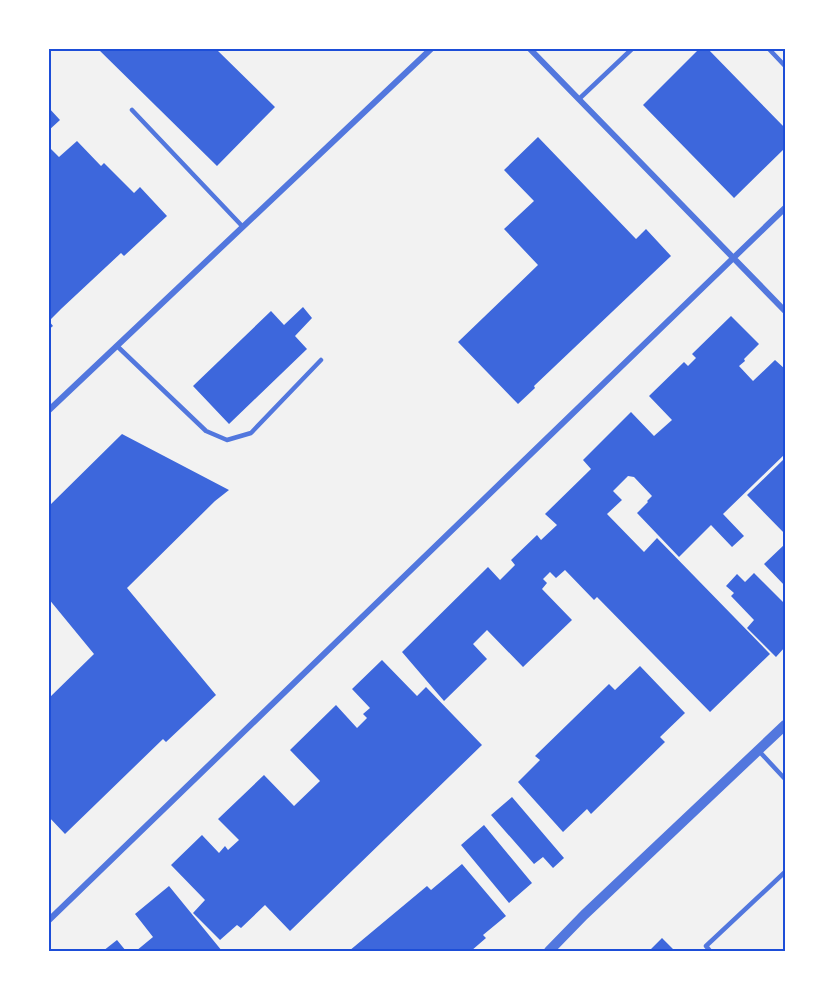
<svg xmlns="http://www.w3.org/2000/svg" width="833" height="999" font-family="Jost,sans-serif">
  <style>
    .building { fill: #3d67dc }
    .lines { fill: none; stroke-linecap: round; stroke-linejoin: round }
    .service { stroke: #5277de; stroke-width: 4.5 }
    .minor { stroke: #5277de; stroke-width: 6 }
    .tertiary { stroke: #5277de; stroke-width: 10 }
    .neatline { fill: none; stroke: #1d4ed8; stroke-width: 2 }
  </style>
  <rect width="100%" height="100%" fill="#f2f2f2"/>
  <path class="building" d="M 97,48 L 215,48 L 275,107 L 217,166 Z
    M 700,48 L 707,48 L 785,128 L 785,148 L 734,198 L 643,105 Z
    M 48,107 L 60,120 L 48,131 Z
    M 538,137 L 636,239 L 646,229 L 671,256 L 534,386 L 535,388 L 518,404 L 458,342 L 538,265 L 504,229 L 534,201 L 504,170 Z
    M 77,141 L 101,166 L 104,163 L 134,193 L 140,187 L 167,216 L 124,256 L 121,253 L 61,309 L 49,321 L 53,326 L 48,330 L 48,146 L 59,157 Z
    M 303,307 L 312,318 L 295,336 L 307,349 L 229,424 L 193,386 L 271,311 L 284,325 Z
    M 731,316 L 759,344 L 744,359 L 745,361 L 739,366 L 753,381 L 775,360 L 785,369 L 785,454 L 723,514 L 744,536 L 732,547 L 711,525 L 679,557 L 637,513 L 648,502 L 647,501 L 652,496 L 634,477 L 628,476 L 613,491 L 622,500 L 607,514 L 644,552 L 657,538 L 770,654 L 710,712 L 597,597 L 594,600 L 565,570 L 556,578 L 550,572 L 543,579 L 547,583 L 542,589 L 572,620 L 523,667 L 487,630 L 473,644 L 487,659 L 444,701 L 402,652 L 488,567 L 500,580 L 515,565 L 511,560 L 537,535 L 541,540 L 557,525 L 545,514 L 591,469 L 583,460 L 631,412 L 654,436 L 672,420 L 649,396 L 684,362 L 688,366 L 696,358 L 692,354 Z
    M 122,434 L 229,490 L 215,501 L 127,588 L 216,695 L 166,742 L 163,739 L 65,834 L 48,816 L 48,699 L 94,654 L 48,598 L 48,507 Z
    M 785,458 L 785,534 L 747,495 Z
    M 785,544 L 785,586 L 764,564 Z
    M 754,573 L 785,604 L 785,647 L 776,657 L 747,628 L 754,620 L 731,596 L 734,593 L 726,586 L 737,574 L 745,582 Z
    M 382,660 L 417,696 L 426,687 L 482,745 L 290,931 L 265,905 L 241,928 L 237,925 L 220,940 L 193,913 L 205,900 L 171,865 L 202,835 L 219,853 L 225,846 L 228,850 L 239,840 L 218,819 L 264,775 L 294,806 L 320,781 L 290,750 L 336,705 L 357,728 L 367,718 L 363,714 L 370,708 L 352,689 Z
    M 640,666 L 685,713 L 660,737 L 665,742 L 591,814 L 587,809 L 563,832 L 518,782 L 540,760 L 535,756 L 609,684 L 615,690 Z
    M 512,797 L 564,858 L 553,868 L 543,857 L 534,864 L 491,815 Z
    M 484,825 L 532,883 L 509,903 L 461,845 Z
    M 462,864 L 506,916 L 483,935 L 486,938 L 471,951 L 349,951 L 427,886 L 431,890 Z
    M 169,886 L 222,951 L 136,951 L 153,937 L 135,914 Z
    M 662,938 L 675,951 L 649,951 Z
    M 117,940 L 126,951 L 103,951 Z"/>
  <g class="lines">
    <path class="service" d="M 768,48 L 785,66
      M 579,99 L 633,48
      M 132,110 L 243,227
      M 117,346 L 206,431 L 227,440 L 251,433 L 321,360
      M 758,750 L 785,779
      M 710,951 L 706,946 L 785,872"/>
    <path class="minor" d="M 529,48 L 785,311
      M 48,411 L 432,48
      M 48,921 L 785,208"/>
    <path class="tertiary" d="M 549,951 L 584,915 L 785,725"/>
  </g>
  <rect width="833" height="999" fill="none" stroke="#ffffff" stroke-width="99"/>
  <rect x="50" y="50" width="734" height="900" class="neatline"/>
</svg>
